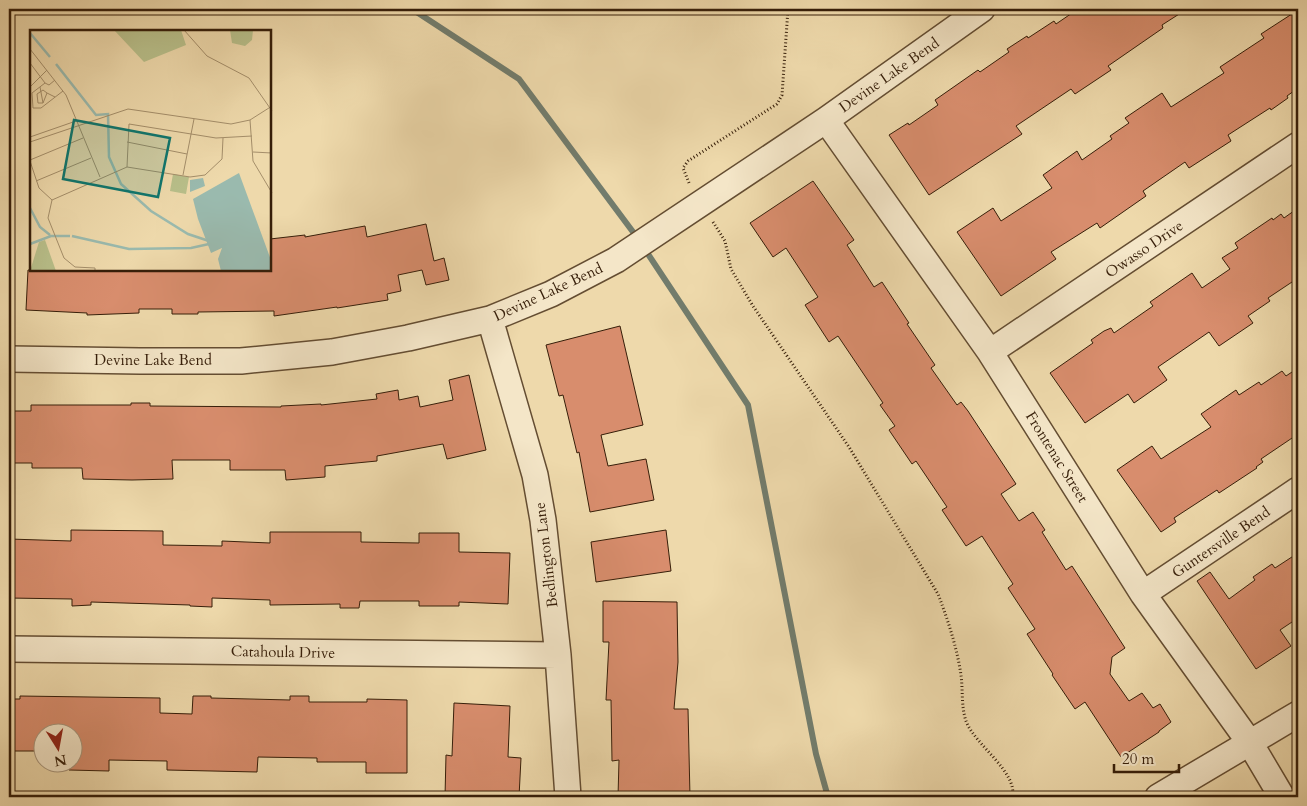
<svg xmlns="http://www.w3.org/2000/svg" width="1307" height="806" font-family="Cardo,serif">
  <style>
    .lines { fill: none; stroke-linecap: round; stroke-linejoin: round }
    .stream { stroke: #727c6c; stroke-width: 6 }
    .building { fill: #d88d6d; stroke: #361e09 }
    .minor-casing { stroke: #644d32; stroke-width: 28 }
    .path { stroke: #361e09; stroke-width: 3; stroke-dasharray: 1 2.5; stroke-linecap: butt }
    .minor { stroke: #f4e6c8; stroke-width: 25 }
    .labels { text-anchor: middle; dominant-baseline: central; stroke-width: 5; stroke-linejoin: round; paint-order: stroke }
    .street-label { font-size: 15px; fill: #361e09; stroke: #f4e6c8 }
    .inset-river { fill: none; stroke: #9abaae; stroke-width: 2.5 }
    .inset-road { fill: none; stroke: #a48e6a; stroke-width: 1 }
    .view { fill: #0f766e; fill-opacity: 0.15; stroke: #0f766e; stroke-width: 2.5 }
    .inset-edge { fill: none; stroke: #361e09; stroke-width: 2.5 }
  </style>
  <rect width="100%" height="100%" fill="#eed9ab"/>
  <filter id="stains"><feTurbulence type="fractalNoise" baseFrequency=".004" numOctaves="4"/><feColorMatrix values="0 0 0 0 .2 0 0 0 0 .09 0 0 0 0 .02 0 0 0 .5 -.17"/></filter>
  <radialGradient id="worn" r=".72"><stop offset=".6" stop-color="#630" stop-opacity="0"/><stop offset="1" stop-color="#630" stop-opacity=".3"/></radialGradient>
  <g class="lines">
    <path class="stream" d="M 412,9 L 519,79 L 639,240
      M 644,248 L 748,405 L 816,754 L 828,797"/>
  </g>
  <path class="building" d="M 1078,9 L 1187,9 L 1162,25 L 1163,28 L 1108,66 L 1111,70 L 1075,94 L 1071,89 L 1016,126 L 1022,134 L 929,195 L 889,135 L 908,123 L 909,125 L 938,105 L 935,100 L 978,70 L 980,72 L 1009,52 L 1007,49 L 1027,36 L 1028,38 L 1054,21 L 1056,24 Z
    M 1298,10 L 1298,88 L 1287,96 L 1288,98 L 1271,110 L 1270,108 L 1228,135 L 1231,141 L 1189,168 L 1185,162 L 1143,191 L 1146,196 L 1100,228 L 1097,223 L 1051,252 L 1056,259 L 1001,296 L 957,232 L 993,208 L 1001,221 L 1052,188 L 1043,175 L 1077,151 L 1082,160 L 1112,139 L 1110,136 L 1129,123 L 1125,118 L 1162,93 L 1171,107 L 1224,73 L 1220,67 L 1264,38 L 1261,34 Z
    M 813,181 L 854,240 L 847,245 L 874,287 L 882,282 L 905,317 L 909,323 L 907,324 L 935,365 L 931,368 L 957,405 L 961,402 L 968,411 L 1016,484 L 1001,494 L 1019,521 L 1033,512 L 1045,530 L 1042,532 L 1066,570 L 1072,566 L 1125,648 L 1112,657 L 1110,674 L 1129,701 L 1142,693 L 1153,708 L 1160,704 L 1171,722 L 1159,731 L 1159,732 L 1121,757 L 1085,702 L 1075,709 L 1052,675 L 1053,674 L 1027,634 L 1035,629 L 1008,588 L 1013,584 L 982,536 L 966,546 L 942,510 L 947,507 L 916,461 L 912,464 L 889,430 L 895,426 L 880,405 L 883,403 L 869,382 L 838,336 L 829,342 L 805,305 L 818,297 L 786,248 L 773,257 L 750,223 Z
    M 1298,208 L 1298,278 L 1268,298 L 1270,301 L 1248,316 L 1253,323 L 1219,346 L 1209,332 L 1158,367 L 1167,380 L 1134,403 L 1128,394 L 1085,423 L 1050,373 L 1093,343 L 1091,340 L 1104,331 L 1111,328 L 1114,333 L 1153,306 L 1150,302 L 1192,273 L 1202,288 L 1230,269 L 1222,258 L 1238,248 L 1235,243 L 1272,218 L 1273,220 L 1281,214 L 1284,218 Z
    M 426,224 L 434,261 L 444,258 L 449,280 L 426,285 L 422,270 L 398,275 L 401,291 L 387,294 L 388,300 L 337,308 L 337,307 L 274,316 L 274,311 L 198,312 L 198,314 L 172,314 L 172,309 L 139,309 L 139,313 L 87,315 L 87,313 L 26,310 L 28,270 L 270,270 L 270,239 L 305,235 L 305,237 L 365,226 L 367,237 Z
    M 620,326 L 643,425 L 601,435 L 608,466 L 646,459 L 654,500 L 590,512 L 579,452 L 577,453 L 563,395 L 559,396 L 546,345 Z
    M 1298,368 L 1298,434 L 1261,459 L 1263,462 L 1256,467 L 1257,468 L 1219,493 L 1217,490 L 1174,518 L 1176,522 L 1161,532 L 1117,470 L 1152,446 L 1161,459 L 1211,427 L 1201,414 L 1236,390 L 1239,395 L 1259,382 L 1261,385 L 1282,371 L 1286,376 Z
    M 469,375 L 486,450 L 447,459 L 443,444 L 377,456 L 377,461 L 325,466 L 325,477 L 286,480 L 285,470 L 230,470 L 230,460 L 172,460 L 173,479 L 132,480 L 83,479 L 82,468 L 32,468 L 32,463 L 9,463 L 9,411 L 31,411 L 31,405 L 131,405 L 131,403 L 150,403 L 150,406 L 281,407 L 281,406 L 321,404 L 321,405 L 377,399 L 376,394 L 398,390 L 399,400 L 418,396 L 420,407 L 453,400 L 449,380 Z
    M 71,530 L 163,531 L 163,545 L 222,546 L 222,541 L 270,543 L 270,532 L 361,532 L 361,542 L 419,543 L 419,533 L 459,533 L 459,552 L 510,553 L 508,604 L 459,602 L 459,606 L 419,606 L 419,601 L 360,601 L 359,608 L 340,608 L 340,604 L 270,605 L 270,600 L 212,598 L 212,607 L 190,606 L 190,605 L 91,602 L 91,605 L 72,606 L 72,599 L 9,598 L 9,539 L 71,541 Z
    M 666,530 L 671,571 L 596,582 L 591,542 Z
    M 1298,553 L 1298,618 L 1280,630 L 1291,646 L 1256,669 L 1197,581 L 1210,572 L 1229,599 L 1255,580 L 1253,577 L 1272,564 L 1275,568 Z
    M 603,601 L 677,602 L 678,662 L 674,709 L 688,709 L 690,797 L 618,797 L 619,760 L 612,761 L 611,700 L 606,700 L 609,642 L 603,642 Z
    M 20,696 L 160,698 L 160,713 L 192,714 L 193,696 L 211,696 L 211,698 L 290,700 L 290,696 L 309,696 L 309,702 L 367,702 L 367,699 L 407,700 L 407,773 L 366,773 L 366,762 L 317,762 L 317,758 L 258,757 L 257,772 L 167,770 L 167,761 L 109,760 L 109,771 L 69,770 L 69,764 L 72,764 L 72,734 L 42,734 L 42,751 L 9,751 L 9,699 L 20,699 Z
    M 454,703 L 510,706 L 508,757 L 521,758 L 519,797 L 445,797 L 446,755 L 452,756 Z"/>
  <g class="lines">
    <g class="minor-casing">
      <path id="minor" d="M 826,120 L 990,352 L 1143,594 L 1250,743 L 1282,797
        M 490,319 L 535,475 L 543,520 L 558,655 L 568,797
        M 990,352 L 1298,145
        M 9,359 L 140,361 L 241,361 L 332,352 L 408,338 L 490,319 L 551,294 L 616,260 L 826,120 L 982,9
        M 1143,594 L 1298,490
        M 9,649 L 558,655
        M 1158,797 L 1298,714"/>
    </g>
    <path class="path" d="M 689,183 L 683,168 L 688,161 L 777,104 L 782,95 L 788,9
      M 713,222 L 725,241 L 731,269 L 753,306 L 849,447 L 938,594 C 948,620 957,648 961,675 C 963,690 961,706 966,721 C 974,744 1019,773 1012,797"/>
    <use href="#minor" class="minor"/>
  </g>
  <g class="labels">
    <g class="street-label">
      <text transform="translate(889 75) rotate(-35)">Devine Lake Bend</text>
      <text transform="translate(1144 249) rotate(-34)">Owasso Drive</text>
      <text transform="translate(548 292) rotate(-25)">Devine Lake Bend</text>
      <text x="153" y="360">Devine Lake Bend</text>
      <text transform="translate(1057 457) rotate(58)">Frontenac Street</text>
      <text transform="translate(1221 542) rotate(-34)">Guntersville Bend</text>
      <text transform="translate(546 555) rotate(-97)">Bedlington Lane</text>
      <text transform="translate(283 652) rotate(1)">Catahoula Drive</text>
    </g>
  </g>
  <g transform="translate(30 30)">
    <rect width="241" height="241" fill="#eed9ab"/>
    <path d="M 151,0 L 156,15 L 114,32 L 84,0 ZM 200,0 L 223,0 L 222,10 L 215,16 L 202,13 ZM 143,144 L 159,147 L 156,164 L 140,161 ZM 15,210 L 26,241 L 0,241 L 9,212 Z" fill="#b8bf8a"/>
    <path d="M 209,143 L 241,230 L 241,241 L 191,241 L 188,229 L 192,218 L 181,223 L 168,189 L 163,169 ZM 173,148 L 175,156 L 160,162 L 160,150 Z" fill="#9abaae"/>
    <path class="inset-river" d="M 0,3 L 20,27M 26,34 L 66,85 L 78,84 L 79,127 L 91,154 L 121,181 L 158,204 L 179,211M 0,178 L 10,197 L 20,205M 42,206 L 99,219 L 161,218 L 179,214M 0,214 L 21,206 L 40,206"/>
    <path class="inset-road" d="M 154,0 L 177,26 L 219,48 L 242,81M 0,19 L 36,65 L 70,147M 0,33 L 15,53M 25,50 L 19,55 L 15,53 L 2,63 L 3,78 L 11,78 L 33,61M 0,57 L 17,40M 10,57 L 13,73 L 17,63 L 25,67M 13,73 L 8,73 L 7,64 L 13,60 L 17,63M 220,90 L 223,131 L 242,163M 0,107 L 46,91M 0,112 L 98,79 L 201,94 L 220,90 L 242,76M 97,112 L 157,124M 223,122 L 242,123M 0,130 L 53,108M 0,131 L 9,158 L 22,170M 97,137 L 99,94 L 186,108 L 222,106M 153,145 L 164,89M 6,151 L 61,128M 65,241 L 65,238 L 45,237 L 34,228 L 18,188 L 22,170 L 97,137 L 160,147 L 175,145 L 192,129 L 193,108"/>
    <path class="view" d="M 44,90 L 140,108 L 128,167 L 33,149 Z"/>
    <rect width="241" height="241" class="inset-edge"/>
  </g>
  <rect width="1307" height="806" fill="none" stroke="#eed9ab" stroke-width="30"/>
  <rect x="10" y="10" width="1287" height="786" fill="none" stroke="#361e09" stroke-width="2.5"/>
  <rect x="15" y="15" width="1277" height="776" fill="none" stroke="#361e09"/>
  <g transform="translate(58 748) rotate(169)"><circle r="24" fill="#f4e6c8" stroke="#a8967c"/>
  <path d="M0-4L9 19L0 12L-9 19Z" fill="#8f2418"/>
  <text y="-8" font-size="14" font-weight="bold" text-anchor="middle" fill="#361e09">N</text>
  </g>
  <path d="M1114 764v8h65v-8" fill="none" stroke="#361e09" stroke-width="2.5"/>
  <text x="1122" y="764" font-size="15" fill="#361e09" stroke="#f4e6c8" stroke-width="4" paint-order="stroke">20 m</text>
  <rect width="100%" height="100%" filter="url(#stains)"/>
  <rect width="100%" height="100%" fill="url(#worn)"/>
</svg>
